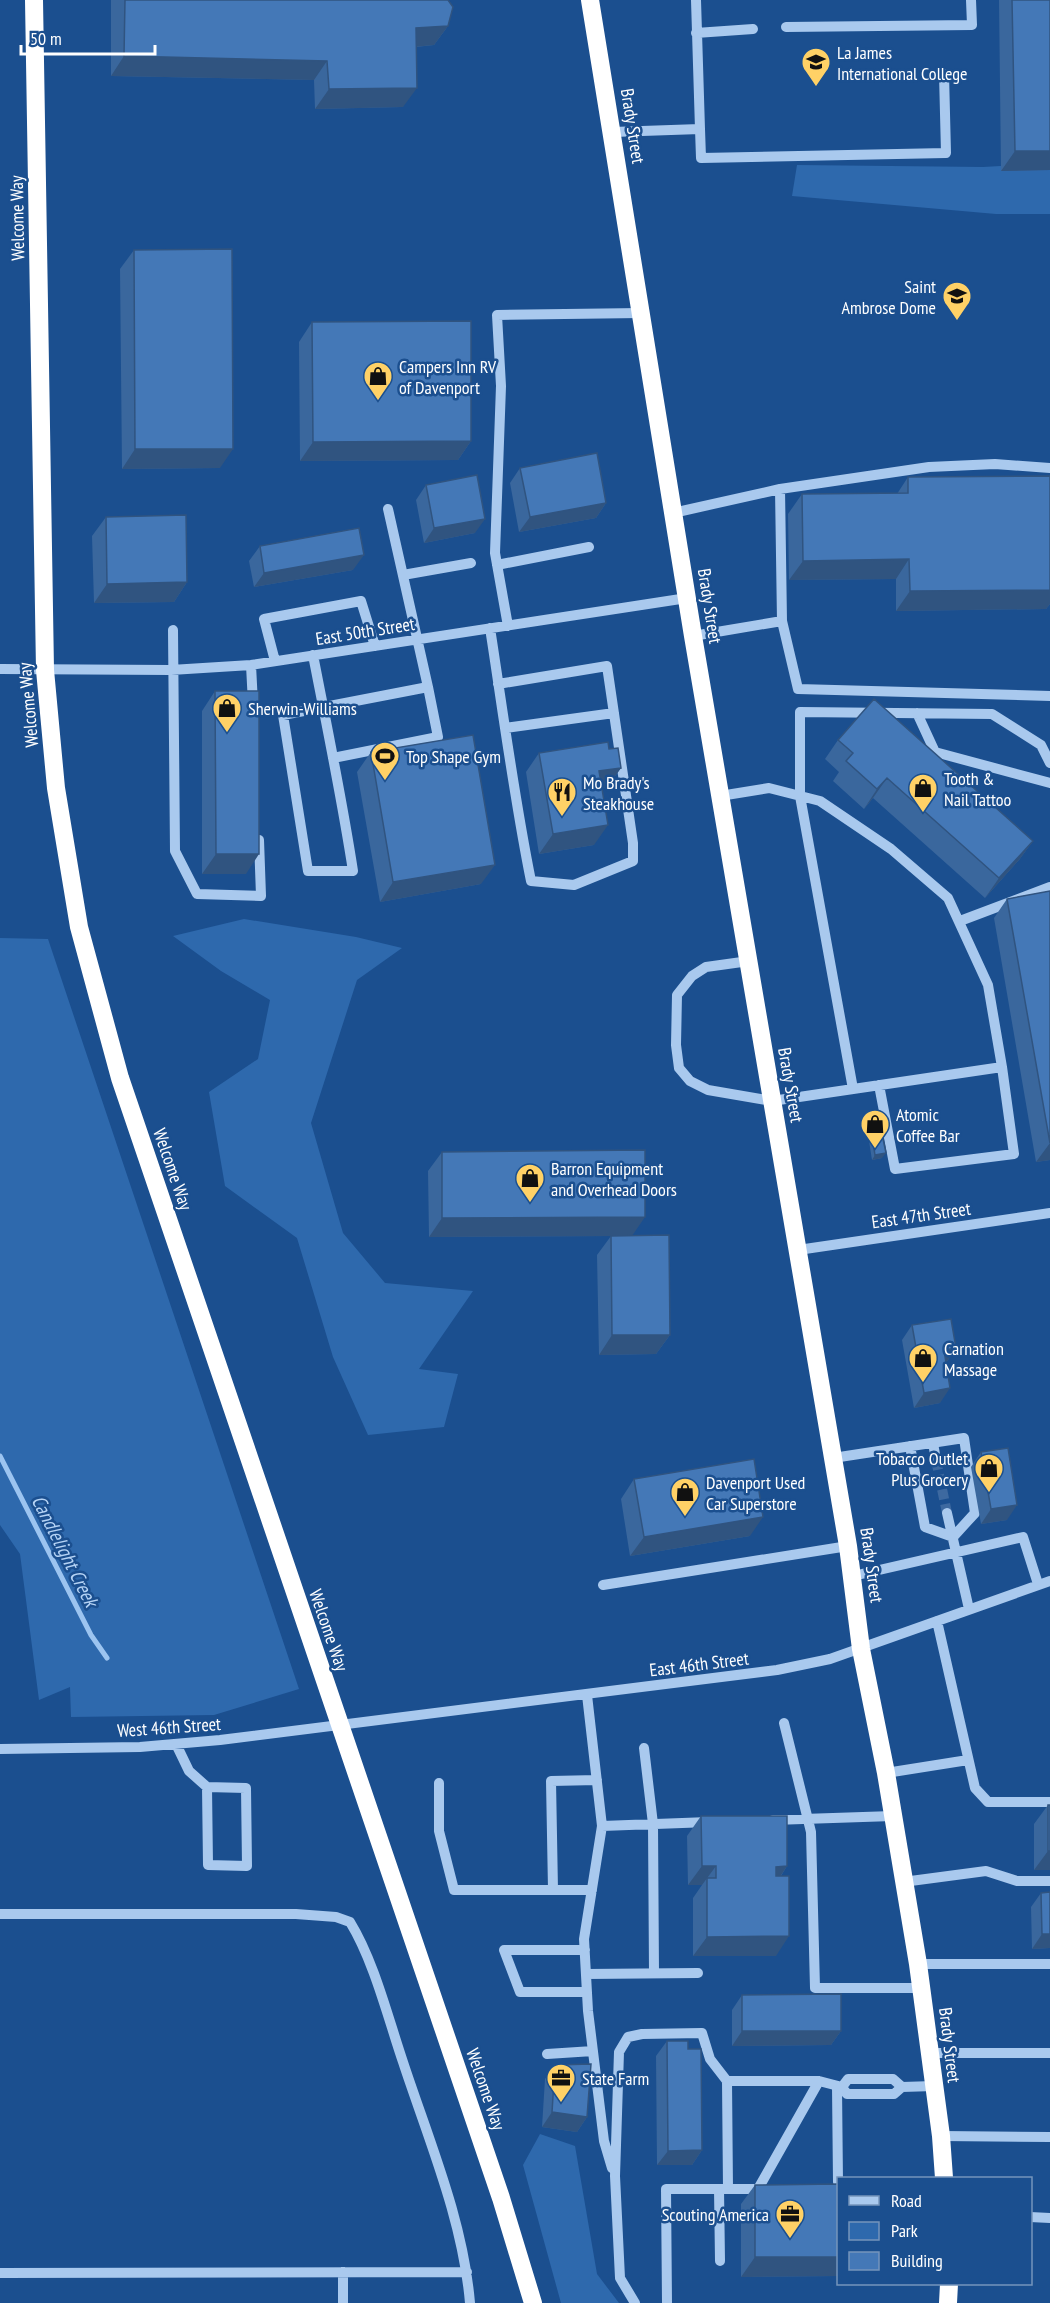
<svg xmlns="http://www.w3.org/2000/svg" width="1050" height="2303" font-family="'PT Sans Narrow',sans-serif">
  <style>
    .green { fill: #2e69ad }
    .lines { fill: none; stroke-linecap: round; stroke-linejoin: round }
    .stream { stroke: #9cc4f0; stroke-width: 5 }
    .minor-tunnel { stroke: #3d69a0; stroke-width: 10; stroke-dasharray: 10 5; stroke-linecap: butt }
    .minor { stroke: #a9c9ee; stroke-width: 10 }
    .highway { stroke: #fff; stroke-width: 18 }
    .wall { fill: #3a679d }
    .shaded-wall { fill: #305480 }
    .building { fill: #4478b7; stroke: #305480; stroke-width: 1.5 }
    .labels { text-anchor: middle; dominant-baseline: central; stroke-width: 5; stroke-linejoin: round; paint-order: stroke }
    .poi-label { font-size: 18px; fill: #fff; stroke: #1b4f8f; text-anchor: start }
    .street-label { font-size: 18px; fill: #fff; stroke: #1b4f8f }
    .water-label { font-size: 20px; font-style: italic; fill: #b5d3f5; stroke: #1b4f8f }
  </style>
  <rect width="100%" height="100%" fill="#1b4f8f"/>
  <path class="green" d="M 1050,163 L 1050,214 L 996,214 L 792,196 L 797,165 L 983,167 Z
    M 244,919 L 356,937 L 402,948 L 357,980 L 311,1123 L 343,1233 L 385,1283 L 473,1291 L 419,1369 L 458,1374 L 444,1427 L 368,1435 L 333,1357 L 297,1238 L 225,1186 L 209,1092 L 258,1059 L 270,1000 L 221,971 L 173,936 Z
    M 0,938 L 48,939 L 299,1689 L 214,1715 L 71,1717 L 70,1687 L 39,1700 L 20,1554 L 0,1525 Z
    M 540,2134 L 575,2146 L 597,2274 L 619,2303 L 561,2303 L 523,2165 Z"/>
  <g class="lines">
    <path class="stream" d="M 0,1456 L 91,1635 L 107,1658"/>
    <path class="minor-tunnel" d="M 936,1460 L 947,1513"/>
    <path class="minor" d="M 786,27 L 972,25 L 971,0
      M 696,33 L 753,29
      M 700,129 L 701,158 L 946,153 L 944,74
      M 613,132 L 700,129 L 696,0
      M 780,489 L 782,621 L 798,689 L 1050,696
      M 388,509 L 428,687
      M 673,513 L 780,489 L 929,467 L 995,464 L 1050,468
      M 497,565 L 589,547
      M 403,575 L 471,563
      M 508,626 L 495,553 L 501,386 L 497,315 L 641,313
      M 490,628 C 503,712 514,797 531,881 L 574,885 L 633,861 L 633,843 L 607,666 L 498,684
      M 173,630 L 175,851 L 197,894 L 261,896 L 259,840
      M 693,636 L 782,621
      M 313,655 C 327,727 342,799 353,871 L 308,871 L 283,715 L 428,687 L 438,737 L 333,758
      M 275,661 L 264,619 L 361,601 L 375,646
      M 251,665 L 253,704
      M 0,669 L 171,670 L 251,665 L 687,598
      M 917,713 L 935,752 L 1050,783
      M 505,728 L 614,713
      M 720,796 L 769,788 L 820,801 L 891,849 L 948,898 L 988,985 L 1002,1067 L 772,1101 L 708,1090 L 690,1081 L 679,1068 L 676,1045 L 677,995 L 692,976 L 706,967 L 749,961
      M 960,921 L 1050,887
      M 879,1085 L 895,1169 L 1014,1154 L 1002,1067
      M 853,1089 L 800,796 L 800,712 L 992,714 L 1041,745 L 1050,763
      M 798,1250 L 1050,1213
      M 933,1443 L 936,1460
      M 833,1458 L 964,1438 L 975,1513 L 953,1537 L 925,1527 L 910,1446
      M 947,1513 L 969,1609
      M 853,1576 L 1023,1537 L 1038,1584
      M 603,1585 L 848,1546
      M 937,1621 L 975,1788 L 988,1802 L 1050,1802
      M 587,1695 L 602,1826 L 584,1939 L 588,2011 L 604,2141 L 612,2168
      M 784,1723 L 811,1832 L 815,1988 L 922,1988
      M 176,1744 L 189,1771 L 207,1787 L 208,1865 L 247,1866 L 246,1788 L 207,1787
      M 644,1748 L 653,1824 L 654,1973
      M 0,1749 L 140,1747 L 220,1740 L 777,1670 L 830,1659 L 1050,1581
      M 886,1773 L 968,1760
      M 439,1783 L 439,1831 L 454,1890 L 592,1890
      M 773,1820 L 893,1816
      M 602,1826 L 709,1822
      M 903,1882 L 986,1871 L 1017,1881 L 1050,1881
      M 553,1890 L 551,1781 L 597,1780
      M 0,1914 L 296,1914 L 336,1917 L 350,1922 C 374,1961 388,2018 403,2062 C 429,2141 463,2220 470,2303
      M 585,1950 L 504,1950 L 520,1992 L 587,1992
      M 918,1964 L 1050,1964
      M 586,1974 L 698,1973
      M 931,2053 L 1050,2053
      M 547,2054 L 593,2051
      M 727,2081 L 819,2081 L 842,2087
      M 837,2087 L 838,2182
      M 842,2087 L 847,2094 L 894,2094 L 902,2087 L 934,2086
      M 842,2087 L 848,2079 L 893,2079 L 902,2087
      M 941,2136 L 1050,2137
      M 719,2189 L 720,2261
      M 1030,2217 L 1050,2218
      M 343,2272 L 343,2303
      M 0,2273 L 467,2272
      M 635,2303 L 620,2278 L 615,2176 L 619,2052 L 628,2037 L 642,2034 L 702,2033 L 710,2059 L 727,2081 L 728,2189
      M 667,2303 L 666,2189 L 758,2189 L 819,2081"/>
    <path class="highway" d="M 34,0 L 45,670 L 56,788 L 79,927 L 120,1078 L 501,2198 L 533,2303
      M 590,0 L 693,636 L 848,1546 L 861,1649 L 886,1773 L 918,1964 L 941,2136 L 944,2178
      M 948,2303 L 949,2284"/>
  </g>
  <path class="wall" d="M 111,0 L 448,0 L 448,26 L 434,45 L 416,47 L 403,107 L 315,109 L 314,80 L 111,76 Z
    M 999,0 L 1050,0 L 1050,170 L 1001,171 Z
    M 134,250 L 220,468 L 122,469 L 120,269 Z
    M 312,322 L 471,441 L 458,460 L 300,461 L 299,342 Z
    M 520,468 L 606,503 L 596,518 L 519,532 L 510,483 Z
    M 1050,476 L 1050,604 L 1046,609 L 896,611 L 896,579 L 789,580 L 788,514 L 802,494 L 897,494 L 908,477 Z
    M 426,485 L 475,533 L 424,543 L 416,500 Z
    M 106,517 L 187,582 L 174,602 L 94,603 L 92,536 Z
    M 260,546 L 353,570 L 254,587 L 249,561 Z
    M 215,691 L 246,874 L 202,874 L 202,711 Z
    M 838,740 L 1033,841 L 1019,860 L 985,898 L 873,798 L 864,809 L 833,781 L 839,772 L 825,759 Z
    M 609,749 L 621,768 L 607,787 L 602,788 L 594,845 L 539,854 L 526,772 L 539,753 Z
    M 371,752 L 481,884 L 380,902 L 357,772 Z
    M 1050,891 L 1050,1160 L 1036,1162 L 994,918 L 1007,899 Z
    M 872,1136 L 882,1158 L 872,1160 L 869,1141 Z
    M 442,1152 L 632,1235 L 670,1335 L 656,1354 L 599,1355 L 597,1255 L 611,1236 L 429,1237 L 428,1171 Z
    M 912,1325 L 956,1348 L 946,1363 L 940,1403 L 914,1408 L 902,1340 Z
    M 981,1452 L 1007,1520 L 981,1524 L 971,1467 Z
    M 634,1479 L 750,1536 L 630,1556 L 621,1499 Z
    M 1048,1805 L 1050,1805 L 1050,1870 L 1034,1870 L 1034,1824 Z
    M 701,1816 L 787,1866 L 781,1876 L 776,1956 L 693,1956 L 693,1898 L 702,1885 L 688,1885 L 687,1836 Z
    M 1050,1892 L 1050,1948 L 1032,1949 L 1031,1907 L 1041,1893 Z
    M 742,1995 L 841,2031 L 831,2045 L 732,2046 L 732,2010 Z
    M 667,2041 L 702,2150 L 692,2165 L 657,2165 L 656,2056 Z
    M 555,2065 L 587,2117 L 577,2132 L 542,2127 L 545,2079 Z
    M 838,2184 L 838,2276 L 741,2277 L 741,2204 L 755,2185 Z"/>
  <path class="shaded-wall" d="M 448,26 L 434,45 L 402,48 L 416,28 Z
    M 124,56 L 327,61 L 314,80 L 111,76 Z
    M 417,88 L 403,107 L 315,109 L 329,89 Z
    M 1015,151 L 1050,151 L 1050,170 L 1001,171 Z
    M 471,441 L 458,460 L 300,461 L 313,442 Z
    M 135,449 L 233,449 L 220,468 L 122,469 Z
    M 606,503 L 596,518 L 519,532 L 530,517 Z
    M 485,519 L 475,533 L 424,543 L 434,528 Z
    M 364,555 L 353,570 L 254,587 L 264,573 Z
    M 909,559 L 896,579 L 789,580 L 803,561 Z
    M 187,582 L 174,602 L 94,603 L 107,584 Z
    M 1050,590 L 1050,604 L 1046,609 L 896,611 L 910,591 Z
    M 621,768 L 607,787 L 586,791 L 599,771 Z
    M 887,778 L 873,798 L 864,809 L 877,789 Z
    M 608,825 L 594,845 L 539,854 L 553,834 Z
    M 1033,841 L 1019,860 L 985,898 L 999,878 Z
    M 216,854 L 259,854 L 246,874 L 202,874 Z
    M 495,865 L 481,884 L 380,902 L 393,882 Z
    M 1050,1143 L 1050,1160 L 1036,1162 Z
    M 886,1153 L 882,1158 L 872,1160 L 875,1155 Z
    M 645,1217 L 632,1236 L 429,1237 L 442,1218 Z
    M 612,1335 L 670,1335 L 656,1354 L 599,1355 Z
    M 956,1348 L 946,1363 L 944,1350 Z
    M 950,1388 L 940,1403 L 914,1408 L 924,1393 Z
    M 1017,1505 L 1007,1520 L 981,1524 L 991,1509 Z
    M 763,1517 L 750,1536 L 630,1556 L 644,1537 Z
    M 1048,1851 L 1050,1851 L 1050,1870 L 1034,1870 Z
    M 702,1866 L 716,1866 L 702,1885 L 688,1885 Z
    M 787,1866 L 774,1886 L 776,1867 Z
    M 1042,1934 L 1050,1934 L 1050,1948 L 1032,1949 Z
    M 789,1936 L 776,1956 L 693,1956 L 707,1937 Z
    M 742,2031 L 841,2031 L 831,2045 L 732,2046 Z
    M 552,2112 L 587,2117 L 577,2132 L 542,2127 Z
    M 702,2150 L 692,2165 L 657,2165 L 668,2151 Z
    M 755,2257 L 838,2257 L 838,2276 L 741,2277 Z"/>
  <path class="building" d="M 125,0 L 448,0 L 453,7 L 448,26 L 416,28 L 417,88 L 329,89 L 327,61 L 124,56 Z
    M 1012,0 L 1050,0 L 1050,151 L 1015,151 Z
    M 232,249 L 233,449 L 135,449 L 134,250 Z
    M 471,321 L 471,441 L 313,442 L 312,322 Z
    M 597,453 L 606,503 L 530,517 L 520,468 Z
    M 477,475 L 485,519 L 434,528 L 426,485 Z
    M 1050,476 L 1050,590 L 910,591 L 909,559 L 803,561 L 802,494 L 908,493 L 908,477 Z
    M 186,515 L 187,582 L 107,584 L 106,517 Z
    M 359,528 L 364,555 L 264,573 L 260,546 Z
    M 215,691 L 259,691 L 259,854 L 216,854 Z
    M 874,699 L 1033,841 L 999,878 L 887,778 L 877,789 L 846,761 L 853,753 L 838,740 Z
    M 473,735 L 495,865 L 393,882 L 371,752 Z
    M 608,742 L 609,749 L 618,748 L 621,768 L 599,771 L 608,825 L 553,834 L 539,753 Z
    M 1050,891 L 1050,1143 L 1007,899 Z
    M 882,1134 L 886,1153 L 875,1155 L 872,1136 Z
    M 645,1150 L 645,1217 L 442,1218 L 442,1152 Z
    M 669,1235 L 670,1335 L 612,1335 L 611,1236 Z
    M 951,1319 L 956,1348 L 944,1350 L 950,1388 L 924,1393 L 912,1325 Z
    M 1008,1448 L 1017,1505 L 991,1509 L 981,1452 Z
    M 754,1459 L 763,1517 L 644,1537 L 634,1479 Z
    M 1048,1805 L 1050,1805 L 1050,1851 L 1048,1851 Z
    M 701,1816 L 787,1816 L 787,1866 L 776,1867 L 776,1876 L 789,1876 L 789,1936 L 707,1937 L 707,1878 L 716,1878 L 716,1866 L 702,1866 Z
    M 1050,1892 L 1050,1934 L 1042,1934 L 1041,1893 Z
    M 841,1994 L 841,2031 L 742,2031 L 742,1995 Z
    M 667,2041 L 688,2041 L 688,2049 L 701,2049 L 702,2150 L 668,2151 Z
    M 591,2064 L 587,2117 L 552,2112 L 555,2065 Z
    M 838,2184 L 838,2257 L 755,2257 L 755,2185 Z"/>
  <defs>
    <g id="university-pin" transform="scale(1.5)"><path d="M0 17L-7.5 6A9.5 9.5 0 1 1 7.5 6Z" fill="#ffd166" stroke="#1b4f8f"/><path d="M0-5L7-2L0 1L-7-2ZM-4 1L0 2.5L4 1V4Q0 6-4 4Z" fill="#111"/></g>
    <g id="shop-pin" transform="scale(1.5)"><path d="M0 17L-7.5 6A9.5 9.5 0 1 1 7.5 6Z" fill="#ffd166" stroke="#1b4f8f"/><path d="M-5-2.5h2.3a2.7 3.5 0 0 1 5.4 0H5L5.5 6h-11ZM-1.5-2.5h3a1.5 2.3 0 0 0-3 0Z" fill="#111"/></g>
    <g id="stadium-pin" transform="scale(1.5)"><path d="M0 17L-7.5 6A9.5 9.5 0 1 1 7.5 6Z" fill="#ffd166" stroke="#1b4f8f"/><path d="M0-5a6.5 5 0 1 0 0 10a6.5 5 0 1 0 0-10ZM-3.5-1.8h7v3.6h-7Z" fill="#111"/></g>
    <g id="restaurant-pin" transform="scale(1.5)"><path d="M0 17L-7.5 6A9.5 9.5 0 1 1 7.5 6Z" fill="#ffd166" stroke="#1b4f8f"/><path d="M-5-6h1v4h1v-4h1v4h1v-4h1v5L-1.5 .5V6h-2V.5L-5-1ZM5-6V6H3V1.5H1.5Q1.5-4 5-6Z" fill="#111"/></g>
    <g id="office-pin" transform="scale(1.5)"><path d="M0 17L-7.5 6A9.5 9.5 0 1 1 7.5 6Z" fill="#ffd166" stroke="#1b4f8f"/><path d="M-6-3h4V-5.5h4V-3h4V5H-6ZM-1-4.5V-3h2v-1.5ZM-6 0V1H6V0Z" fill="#111"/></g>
  </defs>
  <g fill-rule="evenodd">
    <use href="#university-pin" x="816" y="62"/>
    <use href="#university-pin" x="957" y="296"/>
    <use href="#shop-pin" x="378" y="376"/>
    <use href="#shop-pin" x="227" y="708"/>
    <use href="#stadium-pin" x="385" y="756"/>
    <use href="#shop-pin" x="923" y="788"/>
    <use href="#restaurant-pin" x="562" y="792"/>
    <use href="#shop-pin" x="875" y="1124"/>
    <use href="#shop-pin" x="530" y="1178"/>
    <use href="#shop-pin" x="923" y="1358"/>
    <use href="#shop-pin" x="989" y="1468"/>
    <use href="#shop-pin" x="685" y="1492"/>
    <use href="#office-pin" x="561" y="2078"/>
    <use href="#office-pin" x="790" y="2214"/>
  </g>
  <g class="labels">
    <g class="poi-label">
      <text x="837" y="52">La James<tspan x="837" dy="21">International College</tspan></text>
      <text x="936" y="286" text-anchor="end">Saint<tspan x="936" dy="21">Ambrose Dome</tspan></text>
      <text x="399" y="366">Campers Inn RV<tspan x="399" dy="21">of Davenport</tspan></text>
      <text x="248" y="708">Sherwin-Williams</text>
      <text x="406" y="756">Top Shape Gym</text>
      <text x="944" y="778">Tooth &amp;<tspan x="944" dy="21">Nail Tattoo</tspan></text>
      <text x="583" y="782">Mo Brady's<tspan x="583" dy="21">Steakhouse</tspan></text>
      <text x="896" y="1114">Atomic<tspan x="896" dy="21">Coffee Bar</tspan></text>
      <text x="551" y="1168">Barron Equipment<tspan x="551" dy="21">and Overhead Doors</tspan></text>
      <text x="944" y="1348">Carnation<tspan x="944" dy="21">Massage</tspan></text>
      <text x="968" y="1458" text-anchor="end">Tobacco Outlet<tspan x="968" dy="21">Plus Grocery</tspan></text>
      <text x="706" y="1482">Davenport Used<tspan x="706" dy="21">Car Superstore</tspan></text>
      <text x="582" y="2078">State Farm</text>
      <text x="769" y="2214" text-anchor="end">Scouting America</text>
    </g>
    <g class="street-label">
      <text transform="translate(633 126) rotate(81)">Brady Street</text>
      <text transform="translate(17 218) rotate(-91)">Welcome Way</text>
      <text transform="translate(710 606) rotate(81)">Brady Street</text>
      <text transform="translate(365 631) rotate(-9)">East 50th Street</text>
      <text transform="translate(28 705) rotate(-95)">Welcome Way</text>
      <text transform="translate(791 1085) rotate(80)">Brady Street</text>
      <text transform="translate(173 1169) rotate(71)">Welcome Way</text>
      <text transform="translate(921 1215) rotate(-8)">East 47th Street</text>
      <text transform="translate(872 1565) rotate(82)">Brady Street</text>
      <text transform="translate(329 1630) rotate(71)">Welcome Way</text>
      <text transform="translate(699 1664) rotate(-7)">East 46th Street</text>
      <text transform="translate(169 1727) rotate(-4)">West 46th Street</text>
      <text transform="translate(950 2045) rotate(83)">Brady Street</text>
      <text transform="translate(486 2089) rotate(71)">Welcome Way</text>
    </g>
    <g class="water-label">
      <text transform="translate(65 1551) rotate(63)">Candlelight Creek</text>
    </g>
  </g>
  <rect x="837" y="2177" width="195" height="108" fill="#1b4f8f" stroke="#7695bc" stroke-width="1.5"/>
  <rect x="849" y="2196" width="30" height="9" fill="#a9c9ee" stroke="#7695bc" stroke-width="1.5"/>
  <text x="891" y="2207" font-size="18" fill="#ffffff">Road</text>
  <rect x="849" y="2222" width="30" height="18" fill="#2e69ad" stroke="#7695bc" stroke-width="1.5"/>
  <text x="891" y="2237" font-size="18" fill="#ffffff">Park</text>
  <rect x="849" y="2252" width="30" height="18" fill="#4478b7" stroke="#7695bc" stroke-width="1.5"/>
  <text x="891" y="2267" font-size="18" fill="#ffffff">Building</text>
  <path d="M21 45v9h134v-9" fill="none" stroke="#ffffff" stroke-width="3"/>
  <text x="30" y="45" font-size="18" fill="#ffffff" stroke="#1b4f8f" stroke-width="4.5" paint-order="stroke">50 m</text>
</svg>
